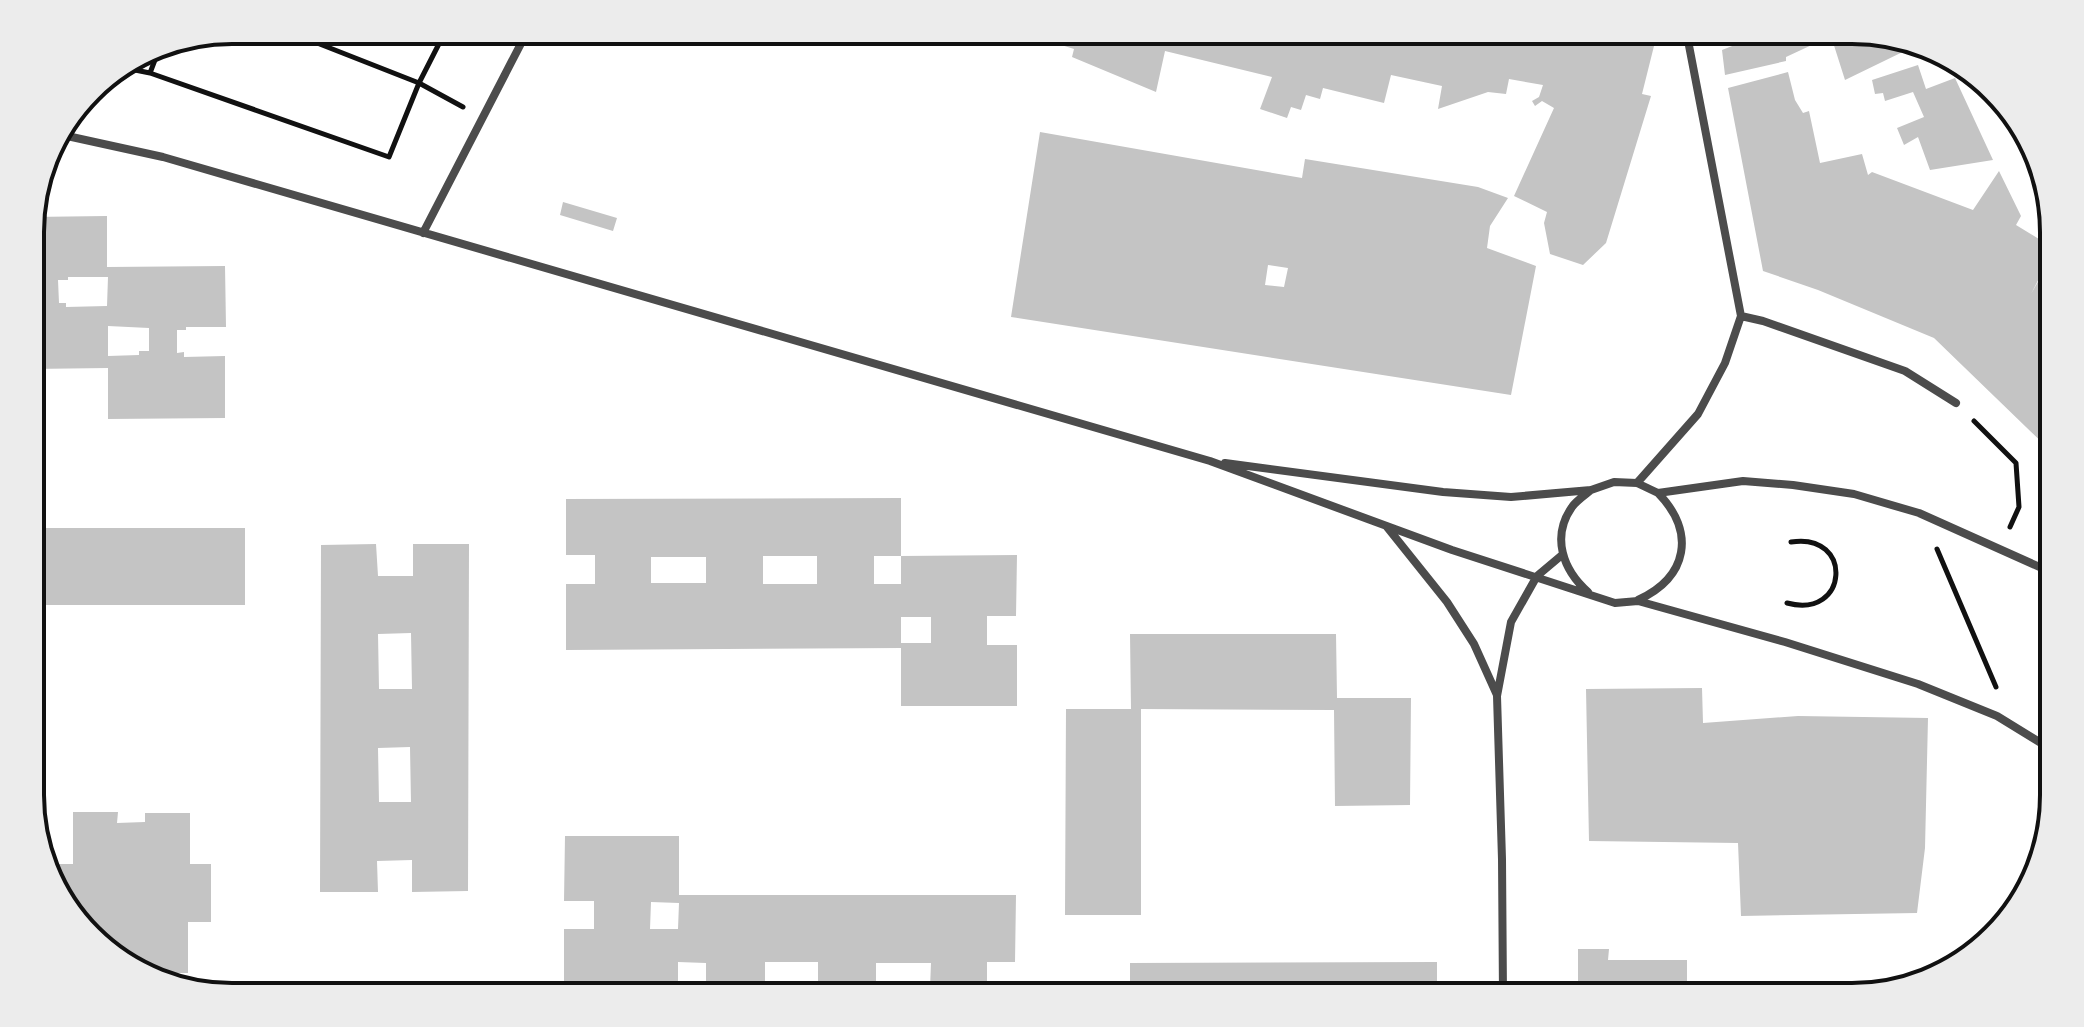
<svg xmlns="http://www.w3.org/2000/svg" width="2084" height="1027" font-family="'PT Sans',sans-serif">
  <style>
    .building { fill: #c4c4c4; fill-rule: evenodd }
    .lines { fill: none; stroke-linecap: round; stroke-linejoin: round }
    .path { stroke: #111; stroke-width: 5 }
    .minor { stroke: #4c4c4c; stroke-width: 8 }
    .rim { fill: none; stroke: #111; stroke-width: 4 }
  </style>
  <rect width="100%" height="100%" fill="#fff"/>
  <path class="building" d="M 1014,30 L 1411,30 L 1430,35 L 1451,30 L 1654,30 L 1655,42 L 1642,94 L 1651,96 L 1606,243 L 1583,265 L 1550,254 L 1544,223 L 1547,212 L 1514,196 L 1554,108 L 1542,101 L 1535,106 L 1532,101 L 1539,97 L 1543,85 L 1509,79 L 1506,94 L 1488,92 L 1438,109 L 1442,86 L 1391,75 L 1384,103 L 1323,88 L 1320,99 L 1306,95 L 1301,110 L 1291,107 L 1287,118 L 1260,109 L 1272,77 L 1165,51 L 1156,92 L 1072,57 L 1074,49 Z
    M 1773,30 L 1852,30 L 1917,45 L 1845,80 L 1831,36 L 1786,57 L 1786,61 L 1725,75 L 1722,50 Z
    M 1918,65 L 1926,89 L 1955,78 L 1993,160 L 1930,170 L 1918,137 L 1904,145 L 1897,128 L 1924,117 L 1913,92 L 1885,101 L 1883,93 L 1875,94 L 1872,80 Z
    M 1788,72 L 1795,100 L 1803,113 L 1809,111 L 1820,163 L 1862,154 L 1868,175 L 1872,172 L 1973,210 L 1999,171 L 2021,216 L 2016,225 L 2052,247 L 2052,253 L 2031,294 L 2052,257 L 2053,380 L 2045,396 L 2053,402 L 2053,453 L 1934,338 L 1818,290 L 1763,271 L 1728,88 Z
    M 1040,132 L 1302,178 L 1305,159 L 1478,187 L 1508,198 L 1490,226 L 1487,248 L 1536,266 L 1511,395 L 1011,317 ZM 1268,265 L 1288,268 L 1284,287 L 1265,285 Z
    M 563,202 L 617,218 L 613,231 L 560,215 Z
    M 107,216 L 107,267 L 225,266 L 226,327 L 186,327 L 186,330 L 177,330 L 177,353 L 184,352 L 184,357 L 225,356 L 225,418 L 108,419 L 108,368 L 31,369 L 31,217 ZM 68,277 L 108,277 L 107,306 L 66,307 L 66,303 L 59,303 L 58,280 L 68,280 ZM 108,326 L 149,328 L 149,351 L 139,351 L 139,355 L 108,356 Z
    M 901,498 L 901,556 L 874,556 L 874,584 L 901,584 L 901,556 L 1017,555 L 1016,616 L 987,616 L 987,645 L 1017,645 L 1017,706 L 901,706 L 901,648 L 566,650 L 566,584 L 595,584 L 595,555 L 566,555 L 566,499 ZM 763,556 L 817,556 L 817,584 L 763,584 ZM 651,557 L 706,557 L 706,583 L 651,583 ZM 901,617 L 931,617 L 931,643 L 901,643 Z
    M 31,528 L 245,528 L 245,605 L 31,605 Z
    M 376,544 L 378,576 L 413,576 L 413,544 L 469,544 L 468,891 L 412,892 L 412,860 L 377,861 L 378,892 L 320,892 L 321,545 ZM 411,633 L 412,689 L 379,689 L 378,634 ZM 410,747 L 411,802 L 379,802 L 378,748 Z
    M 1130,634 L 1336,634 L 1337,698 L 1411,698 L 1410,805 L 1335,806 L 1334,710 L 1141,709 L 1141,915 L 1065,915 L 1066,709 L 1131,709 Z
    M 1702,688 L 1703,723 L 1798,716 L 1928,718 L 1925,848 L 1917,913 L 1741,916 L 1738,843 L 1589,841 L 1586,689 Z
    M 73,812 L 118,812 L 117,823 L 145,822 L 145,813 L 190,813 L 190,864 L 211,864 L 211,922 L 188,922 L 188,973 L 146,973 L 146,963 L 127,963 L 71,918 L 52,871 L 52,864 L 73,864 Z
    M 565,836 L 679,836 L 679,895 L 1016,895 L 1015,962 L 987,962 L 987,991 L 1016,991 L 1016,997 L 564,995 L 564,929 L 594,929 L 594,901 L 564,901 ZM 651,902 L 679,903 L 678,929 L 650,929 ZM 678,962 L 706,963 L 706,988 L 678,988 ZM 765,962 L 818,962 L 818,989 L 765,989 ZM 876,963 L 931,963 L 930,988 L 876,988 Z
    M 1578,949 L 1609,949 L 1608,960 L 1687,960 L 1687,997 L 1560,997 L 1560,988 L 1578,988 Z
    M 1437,962 L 1437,997 L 1130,997 L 1130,963 Z"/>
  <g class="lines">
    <path class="path" d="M 284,30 L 419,83 L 463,107
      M 120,67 L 150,73 L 389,157 L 419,83 L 446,30
      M 150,73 L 161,44
      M 1974,421 L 2016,463 L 2019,507 L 2010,527
      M 1937,549 L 1996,687
      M 1787,603 C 1849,620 1854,532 1791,542"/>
    <path class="minor" d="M 58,134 L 163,157 L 1210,461 L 1452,550 L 1615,603 L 1638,601 L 1785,642 L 1918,684 L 1997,716 L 2054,751
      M 423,233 L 528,30
      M 1741,316 L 1763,321 L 1905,371 L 1956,403
      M 1225,463 L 1443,492 L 1511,497 L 1591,490 L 1614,482 L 1637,483 L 1658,493 L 1743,481 L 1793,485 L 1854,494 L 1919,513 L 2053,573
      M 1637,483 L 1698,414 L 1725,363 L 1741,316 L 1686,30
      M 1387,527 L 1447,602 L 1474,644 L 1497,695
      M 1588,592 C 1563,570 1551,537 1572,507 C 1576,501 1585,495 1591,490
      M 1638,600 C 1688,577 1696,532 1658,493
      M 1503,997 L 1502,859 L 1497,696 L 1511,622 L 1537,576 L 1562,555"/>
  </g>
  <path d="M0 0H2084V1027H0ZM232 44H1852A188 188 0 0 1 2040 232V795A188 188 0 0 1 1852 983H232A188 188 0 0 1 44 795V232A188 188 0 0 1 232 44Z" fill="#ececec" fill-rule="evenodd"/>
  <path class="rim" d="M232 44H1852A188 188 0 0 1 2040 232V795A188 188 0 0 1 1852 983H232A188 188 0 0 1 44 795V232A188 188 0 0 1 232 44Z"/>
</svg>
